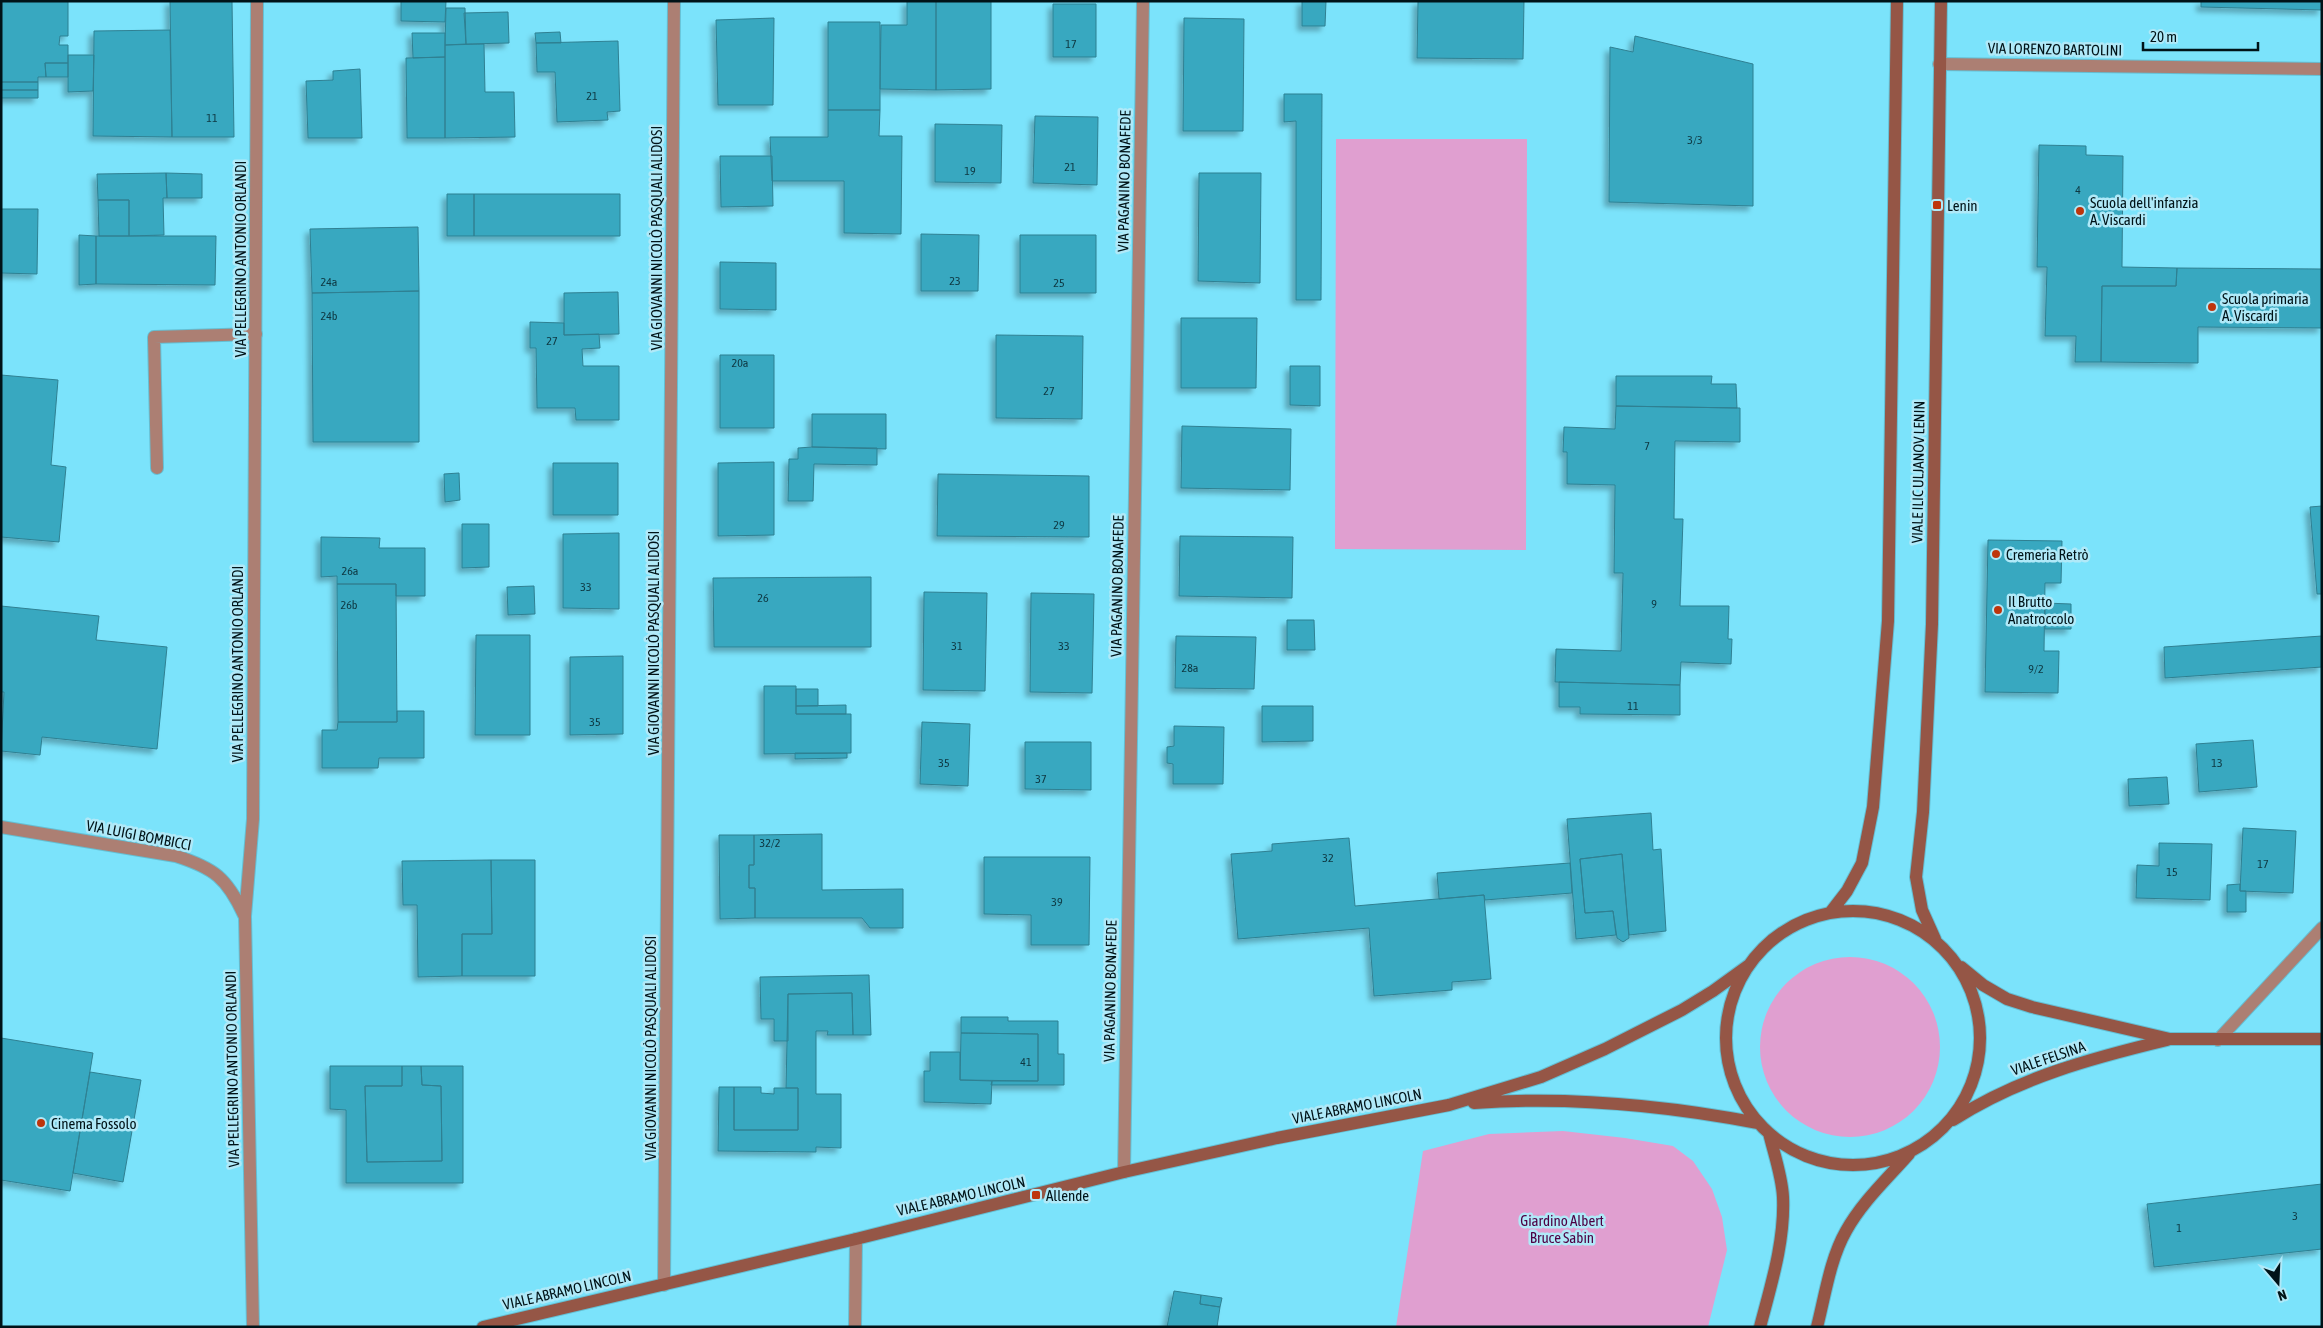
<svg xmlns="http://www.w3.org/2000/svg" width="2323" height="1328" font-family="'Asap Condensed',sans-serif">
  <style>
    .green { fill: #e09fd0 }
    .building { fill: #38a8c0; stroke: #2f8092; filter: url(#shadow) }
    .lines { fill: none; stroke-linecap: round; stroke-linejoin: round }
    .lane-casing { stroke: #65bed2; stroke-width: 14 }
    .street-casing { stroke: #65bed2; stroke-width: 14 }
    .secondary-casing { stroke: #65bed2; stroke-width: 14 }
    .lane { stroke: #ac7f73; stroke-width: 12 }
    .street { stroke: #ac7f73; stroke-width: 12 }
    .secondary { stroke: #955646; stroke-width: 12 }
    .poi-dot { fill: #be350c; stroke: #b0e9f8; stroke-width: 2 }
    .labels { text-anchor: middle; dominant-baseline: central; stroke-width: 5; stroke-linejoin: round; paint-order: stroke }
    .number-label { font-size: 12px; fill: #0e3842 }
    .street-label { font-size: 15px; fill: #001318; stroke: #b0e9f8 }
    .poi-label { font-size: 15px; fill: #001318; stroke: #b0e9f8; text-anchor: start }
    .park-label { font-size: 15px; fill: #4d0043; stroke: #b0e9f8 }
  </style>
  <defs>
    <filter id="shadow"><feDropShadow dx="-4.5" dy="4.5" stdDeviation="2.5" flood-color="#0004"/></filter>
  </defs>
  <rect width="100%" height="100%" fill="#7be3fb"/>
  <path class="green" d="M 1336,139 L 1527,139 L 1526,550 L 1335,549 Z
    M1760 1047a90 90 0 1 1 180 0a90 90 0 1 1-180 0Z
    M 1563,1131 L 1625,1138 L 1673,1146 L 1693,1161 L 1712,1189 L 1722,1217 L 1727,1250 L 1708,1327 L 1396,1327 L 1423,1151 L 1489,1134 Z"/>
  <path class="building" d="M 1,1 L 68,1 L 68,36 L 60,36 L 59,45 L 68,45 L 68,63 L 45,63 L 46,77 L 38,77 L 38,82 L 1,82 Z
    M 170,1 L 232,1 L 234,137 L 172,137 Z
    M 401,1 L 446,1 L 445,22 L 401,21 Z
    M 907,1 L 936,1 L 936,90 L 880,89 L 881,25 L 907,25 Z
    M 936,1 L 991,1 L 991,89 L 936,90 Z
    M 1302,1 L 1326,1 L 1325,26 L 1302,26 Z
    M 1418,1 L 1524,1 L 1523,59 L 1417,58 Z
    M 2201,1 L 2322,1 L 2322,10 L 2201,7 Z
    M 1053,4 L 1096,4 L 1096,57 L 1053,57 Z
    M 446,8 L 465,8 L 466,44 L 445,45 Z
    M 508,12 L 509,43 L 466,44 L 464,13 Z
    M 774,18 L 773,105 L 718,105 L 716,20 Z
    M 1184,18 L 1244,19 L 1243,131 L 1183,131 Z
    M 828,22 L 880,22 L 880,110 L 828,110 Z
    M 170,30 L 172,137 L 93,136 L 94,31 Z
    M 560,32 L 561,43 L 536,43 L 535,33 Z
    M 412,33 L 445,33 L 445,57 L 413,58 Z
    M 1635,36 L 1753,64 L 1753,206 L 1609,202 L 1610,47 L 1633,52 Z
    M 618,41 L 620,111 L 607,112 L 608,120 L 557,122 L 555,72 L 537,72 L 536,43 Z
    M 484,44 L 485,92 L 514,92 L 515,137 L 445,138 L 445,45 Z
    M 68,55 L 94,55 L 93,91 L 68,92 Z
    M 445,57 L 445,138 L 407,138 L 406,58 Z
    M 45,63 L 68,63 L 68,77 L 46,77 Z
    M 360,69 L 362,138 L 308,138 L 306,81 L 333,80 L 333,71 Z
    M 1,82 L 38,82 L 38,90 L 1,90 Z
    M 1,90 L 38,90 L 38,98 L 1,98 Z
    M 1284,94 L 1322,94 L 1321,300 L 1296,300 L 1296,121 L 1284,122 Z
    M 828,110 L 880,110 L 879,136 L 902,136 L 901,234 L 844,233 L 844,181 L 772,181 L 770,137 L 828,137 Z
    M 1035,116 L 1098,117 L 1097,185 L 1033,183 Z
    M 935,124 L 1002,125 L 1001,183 L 935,182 Z
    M 2039,145 L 2086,146 L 2086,155 L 2123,156 L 2122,267 L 2177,268 L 2176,286 L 2102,286 L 2101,362 L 2075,362 L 2076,336 L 2045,336 L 2047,267 L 2037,267 Z
    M 720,156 L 772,156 L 773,206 L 721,207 Z
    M 166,173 L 202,174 L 202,198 L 167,198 Z
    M 166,173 L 167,198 L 163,198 L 164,235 L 129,236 L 129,200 L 98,200 L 97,174 Z
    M 1199,173 L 1261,173 L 1260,283 L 1198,281 Z
    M 447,194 L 474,194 L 474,236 L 447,236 Z
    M 474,194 L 620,194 L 620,236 L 474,236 Z
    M 98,200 L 129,200 L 129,236 L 99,236 Z
    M 1,209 L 38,209 L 37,274 L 1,273 Z
    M 418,227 L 419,291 L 312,293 L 310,229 Z
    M 921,234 L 979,235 L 978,291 L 921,291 Z
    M 79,235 L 96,236 L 96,284 L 79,285 Z
    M 1020,235 L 1096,235 L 1096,293 L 1020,293 Z
    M 96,236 L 216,236 L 215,285 L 96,284 Z
    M 720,262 L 776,263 L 776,310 L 720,309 Z
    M 2177,268 L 2322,269 L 2322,328 L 2198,327 L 2198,363 L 2101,362 L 2102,286 L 2176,286 Z
    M 419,291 L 419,442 L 313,442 L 312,293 Z
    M 618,292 L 619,334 L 564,335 L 564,293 Z
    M 1181,318 L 1257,318 L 1256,388 L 1181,388 Z
    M 530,322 L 564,323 L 564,335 L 599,334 L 600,348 L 582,349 L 583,366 L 619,366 L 619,420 L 576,420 L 575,408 L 537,408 L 536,348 L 530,348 Z
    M 996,335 L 1083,336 L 1082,419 L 996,418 Z
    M 720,355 L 774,355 L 774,428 L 720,428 Z
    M 1290,366 L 1320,366 L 1320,406 L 1290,405 Z
    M 1,375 L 58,380 L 51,465 L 66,467 L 59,542 L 1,537 Z
    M 1616,376 L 1712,376 L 1711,384 L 1736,384 L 1737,408 L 1616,406 Z
    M 1616,406 L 1740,408 L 1740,442 L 1675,441 L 1674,519 L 1683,519 L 1680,606 L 1729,606 L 1728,639 L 1732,639 L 1731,664 L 1681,662 L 1680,685 L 1555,682 L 1556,649 L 1621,651 L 1623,573 L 1614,573 L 1615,485 L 1567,484 L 1567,452 L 1563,452 L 1564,427 L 1615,429 Z
    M 812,414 L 886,414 L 886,449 L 812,447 Z
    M 1182,426 L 1291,429 L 1290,490 L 1181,488 Z
    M 812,447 L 877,448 L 877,465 L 814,464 L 813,501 L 788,501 L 789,459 L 798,459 L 798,448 Z
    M 774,462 L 774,535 L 718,536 L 718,463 Z
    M 553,463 L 618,463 L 618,515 L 553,515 Z
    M 459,473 L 460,500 L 445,502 L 444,474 Z
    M 938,474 L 1089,476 L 1089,537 L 937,536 Z
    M 2322,506 L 2322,594 L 2317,594 L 2310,507 Z
    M 462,524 L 489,524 L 489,567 L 462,568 Z
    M 619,533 L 619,609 L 563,608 L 563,534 Z
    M 1180,536 L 1293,537 L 1292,598 L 1179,596 Z
    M 321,537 L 380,538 L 379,548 L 425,548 L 425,596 L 396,596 L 396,584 L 337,584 L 337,576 L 321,577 Z
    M 1988,540 L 2062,541 L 2061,583 L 2045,583 L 2044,651 L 2059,651 L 2058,693 L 1985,692 Z
    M 871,577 L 871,647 L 714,647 L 713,578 Z
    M 337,584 L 396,584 L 397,722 L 338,722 Z
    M 534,586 L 535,614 L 508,615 L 507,587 Z
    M 924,592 L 987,593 L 985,691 L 923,690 Z
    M 1031,593 L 1094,594 L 1092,693 L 1030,692 Z
    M 2045,603 L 2071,604 L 2071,629 L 2045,629 Z
    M 1,606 L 99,616 L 96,640 L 167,647 L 157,749 L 42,737 L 40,755 L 1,751 L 4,692 L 1,692 Z
    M 1287,620 L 1314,620 L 1315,650 L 1287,650 Z
    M 476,635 L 530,635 L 530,735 L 475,735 Z
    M 1176,636 L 1256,637 L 1254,689 L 1175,688 Z
    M 2322,636 L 2322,667 L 2165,678 L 2164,647 Z
    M 623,656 L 623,734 L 570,735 L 570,657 Z
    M 1559,682 L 1680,685 L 1680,715 L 1580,714 L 1580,707 L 1559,707 Z
    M 764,686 L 796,686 L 796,714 L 851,714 L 851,753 L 764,754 Z
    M 796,689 L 818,689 L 818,706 L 796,706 Z
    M 846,705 L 846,714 L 796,714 L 796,706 Z
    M 1262,706 L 1313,706 L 1313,741 L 1262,742 Z
    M 397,711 L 424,711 L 424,758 L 379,758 L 378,768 L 322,768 L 322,730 L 337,730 L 338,722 L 397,722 Z
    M 922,722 L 970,724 L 968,786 L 920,784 Z
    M 1174,726 L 1224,727 L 1223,784 L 1173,784 L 1173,764 L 1167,763 L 1167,747 L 1174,746 Z
    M 2253,740 L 2257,787 L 2199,792 L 2196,744 Z
    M 1025,742 L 1091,742 L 1091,790 L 1025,789 Z
    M 795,753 L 847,753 L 847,758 L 795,759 Z
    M 2167,777 L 2169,804 L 2129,806 L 2128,779 Z
    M 1651,813 L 1653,850 L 1661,849 L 1666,931 L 1629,935 L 1622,854 L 1580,859 L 1585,913 L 1613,911 L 1616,935 L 1576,939 L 1567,819 Z
    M 2243,828 L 2296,831 L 2293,893 L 2240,891 Z
    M 822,834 L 822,890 L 903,889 L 903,928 L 870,928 L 862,918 L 755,918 L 755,888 L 749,888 L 749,865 L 754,865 L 754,835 Z
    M 719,835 L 754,835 L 754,865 L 749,865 L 749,888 L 755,888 L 755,918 L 720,919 Z
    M 1349,838 L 1355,906 L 1484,895 L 1491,979 L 1452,982 L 1452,990 L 1374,996 L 1369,928 L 1238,939 L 1231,854 L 1272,851 L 1272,844 Z
    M 2159,843 L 2212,844 L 2210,900 L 2136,898 L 2137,865 L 2159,866 Z
    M 1622,854 L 1629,938 L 1623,942 L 1617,938 L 1613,911 L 1585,913 L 1580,859 Z
    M 984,857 L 1090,857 L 1089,945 L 1031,945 L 1031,915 L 984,914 Z
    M 491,860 L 492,934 L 462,934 L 462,976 L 418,977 L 417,905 L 403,905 L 402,861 Z
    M 491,860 L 535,860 L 535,976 L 462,976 L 462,934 L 492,934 Z
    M 1570,863 L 1572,893 L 1485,900 L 1484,895 L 1439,899 L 1437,873 Z
    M 2240,884 L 2240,891 L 2246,891 L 2246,912 L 2227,912 L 2227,885 Z
    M 869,975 L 871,1035 L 853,1035 L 852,993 L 788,994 L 788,1041 L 774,1041 L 774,1019 L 761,1019 L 760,977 Z
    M 852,993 L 853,1035 L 827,1035 L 828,1031 L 816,1031 L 816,1094 L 841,1094 L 841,1148 L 816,1147 L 816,1152 L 718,1151 L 719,1087 L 734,1087 L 734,1130 L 798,1130 L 798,1088 L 786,1088 L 788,994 Z
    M 961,1017 L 1008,1017 L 1008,1021 L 1058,1021 L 1058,1054 L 1064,1054 L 1064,1085 L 991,1085 L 992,1081 L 1038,1081 L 1038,1034 L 961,1033 Z
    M 961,1033 L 1038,1034 L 1038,1081 L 960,1080 Z
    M 1,1038 L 93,1053 L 70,1191 L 1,1180 Z
    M 930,1052 L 960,1052 L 960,1080 L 992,1081 L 991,1104 L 924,1102 L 924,1071 L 930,1071 Z
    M 330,1066 L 402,1066 L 402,1086 L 365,1086 L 367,1162 L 442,1161 L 441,1086 L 422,1085 L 421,1066 L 463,1066 L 463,1183 L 346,1183 L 346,1110 L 330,1109 Z
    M 402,1066 L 421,1066 L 422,1085 L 441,1086 L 442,1161 L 367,1162 L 365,1086 L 402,1086 Z
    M 90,1072 L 141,1080 L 123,1182 L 73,1173 Z
    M 734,1087 L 761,1087 L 761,1093 L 774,1094 L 774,1088 L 798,1088 L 798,1130 L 734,1130 Z
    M 2322,1184 L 2322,1249 L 2154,1267 L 2147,1204 Z
    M 1174,1291 L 1201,1295 L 1200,1304 L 1220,1307 L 1217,1327 L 1167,1327 Z
    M 1201,1295 L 1222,1298 L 1220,1307 L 1200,1304 Z"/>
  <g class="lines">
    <g class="lane-casing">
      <path id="lane" d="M 157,468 L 154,337 L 256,334"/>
    </g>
    <g class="street-casing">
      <path id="street" d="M 1939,64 L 2322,69
        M 1,827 L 176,856 C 214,868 227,878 244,915
        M 2218,1040 L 2322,928
        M 1124,1172 L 1143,1
        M 664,1285 L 674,1
        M 253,1327 L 245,916 L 253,819 L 257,1
        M 855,1327 L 856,1239"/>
    </g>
    <g class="secondary-casing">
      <path id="secondary" d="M1726 1038a127 127 0 1 1 254 0a127 127 0 1 1-254 0Z
        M 1830,913 L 1847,891 L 1862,863 L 1873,807 L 1888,621 L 1897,1
        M 1935,939 L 1922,910 L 1916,877 L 1923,812 L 1932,624 L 1941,1
        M 1961,967 L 1983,985 L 2007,999 L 2032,1007 L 2170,1039 L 2322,1039
        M 1474,1103 C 1569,1096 1664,1105 1758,1123
        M 1953,1120 C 2018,1078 2092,1058 2167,1040
        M 483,1327 L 856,1239 L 1124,1172 L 1277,1138 L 1449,1105 L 1541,1077 L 1605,1049 L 1682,1010 L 1713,991 L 1749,965
        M 1760,1327 C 1771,1285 1785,1241 1783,1197 C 1782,1176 1774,1154 1769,1133
        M 1817,1327 C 1825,1296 1830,1259 1846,1231 C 1862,1202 1887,1179 1909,1154"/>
    </g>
    <use href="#lane" class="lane"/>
    <use href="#street" class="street"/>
    <use href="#secondary" class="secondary"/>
  </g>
  <g class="poi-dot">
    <rect x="1932" y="200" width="10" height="10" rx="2.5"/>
    <circle cx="2080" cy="211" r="5"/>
    <circle cx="2212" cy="307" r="5"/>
    <circle cx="1996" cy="554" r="5"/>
    <circle cx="1998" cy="610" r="5"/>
    <circle cx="41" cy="1123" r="5"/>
    <rect x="1031" y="1190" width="10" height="10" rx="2.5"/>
  </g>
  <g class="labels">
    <g class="number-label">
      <text x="1071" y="44">17</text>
      <text x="592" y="96">21</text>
      <text x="212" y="118">11</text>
      <text x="1695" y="140">3/3</text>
      <text x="1070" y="167">21</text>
      <text x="970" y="171">19</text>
      <text x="2078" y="190">4</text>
      <text x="955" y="281">23</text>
      <text x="329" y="282">24a</text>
      <text x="1059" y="283">25</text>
      <text x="329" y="316">24b</text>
      <text x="552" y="341">27</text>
      <text x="740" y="363">20a</text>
      <text x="1049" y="391">27</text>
      <text x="1647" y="446">7</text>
      <text x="1059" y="525">29</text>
      <text x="350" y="571">26a</text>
      <text x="586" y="587">33</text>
      <text x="763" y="598">26</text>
      <text x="1654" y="604">9</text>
      <text x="349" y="605">26b</text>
      <text x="957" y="646">31</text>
      <text x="1064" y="646">33</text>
      <text x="1190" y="668">28a</text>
      <text x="2036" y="669">9/2</text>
      <text x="1633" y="706">11</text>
      <text x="595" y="722">35</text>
      <text x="944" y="763">35</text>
      <text x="2217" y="763">13</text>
      <text x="1041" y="779">37</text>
      <text x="770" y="843">32/2</text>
      <text x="1328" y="858">32</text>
      <text x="2263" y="864">17</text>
      <text x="2172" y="872">15</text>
      <text x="1057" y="902">39</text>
      <text x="1026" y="1062">41</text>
      <text x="2295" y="1216">3</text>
      <text x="2179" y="1228">1</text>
    </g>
    <g class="street-label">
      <text transform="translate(2055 49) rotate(1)">VIA LORENZO BARTOLINI</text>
      <text transform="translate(1124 181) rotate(-89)">VIA PAGANINO BONAFEDE</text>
      <text transform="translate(656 238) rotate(-90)">VIA GIOVANNI NICOLÒ PASQUALI ALIDOSI</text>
      <text transform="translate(240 259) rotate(-90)">VIA PELLEGRINO ANTONIO ORLANDI</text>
      <text transform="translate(1918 472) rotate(-89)">VIALE ILIC ULJANOV LENIN</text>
      <text transform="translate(1117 586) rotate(-89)">VIA PAGANINO BONAFEDE</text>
      <text transform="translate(653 643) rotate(-90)">VIA GIOVANNI NICOLÒ PASQUALI ALIDOSI</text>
      <text transform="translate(237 664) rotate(-90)">VIA PELLEGRINO ANTONIO ORLANDI</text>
      <text transform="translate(139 835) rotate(11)">VIA LUIGI BOMBICCI</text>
      <text transform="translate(1110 991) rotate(-89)">VIA PAGANINO BONAFEDE</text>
      <text transform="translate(650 1048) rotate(-90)">VIA GIOVANNI NICOLÒ PASQUALI ALIDOSI</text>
      <text transform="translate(2048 1058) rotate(-19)">VIALE FELSINA</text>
      <text transform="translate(232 1069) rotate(-91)">VIA PELLEGRINO ANTONIO ORLANDI</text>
      <text transform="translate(1357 1106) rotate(-11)">VIALE ABRAMO LINCOLN</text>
      <text transform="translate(961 1196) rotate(-13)">VIALE ABRAMO LINCOLN</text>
      <text transform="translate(567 1290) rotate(-13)">VIALE ABRAMO LINCOLN</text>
    </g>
    <g class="poi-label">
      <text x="2090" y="202">Scuola dell'infanzia<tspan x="2090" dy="17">A. Viscardi</tspan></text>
      <text x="1947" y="205">Lenin</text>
      <text x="2222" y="298">Scuola primaria<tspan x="2222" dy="17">A. Viscardi</tspan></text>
      <text x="2006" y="554">Cremeria Retrò</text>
      <text x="2008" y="601">Il Brutto<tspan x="2008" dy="17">Anatroccolo</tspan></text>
      <text x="51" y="1123">Cinema Fossolo</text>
      <text x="1046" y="1195">Allende</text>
    </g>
    <g class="park-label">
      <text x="1562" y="1220">Giardino Albert<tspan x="1562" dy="17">Bruce Sabin</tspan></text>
    </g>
  </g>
  <rect width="2323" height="1328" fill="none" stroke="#001318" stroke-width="5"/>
  <g transform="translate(2278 1283) rotate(161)" stroke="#b0e9f8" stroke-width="4" paint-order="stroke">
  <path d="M0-4L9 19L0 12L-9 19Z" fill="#001318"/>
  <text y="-8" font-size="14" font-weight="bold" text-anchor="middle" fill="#001318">N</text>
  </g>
  <path d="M2143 42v8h115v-8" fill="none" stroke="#001318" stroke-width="2.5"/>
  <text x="2150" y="42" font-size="15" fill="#001318" stroke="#b0e9f8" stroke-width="4" paint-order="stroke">20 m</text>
</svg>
